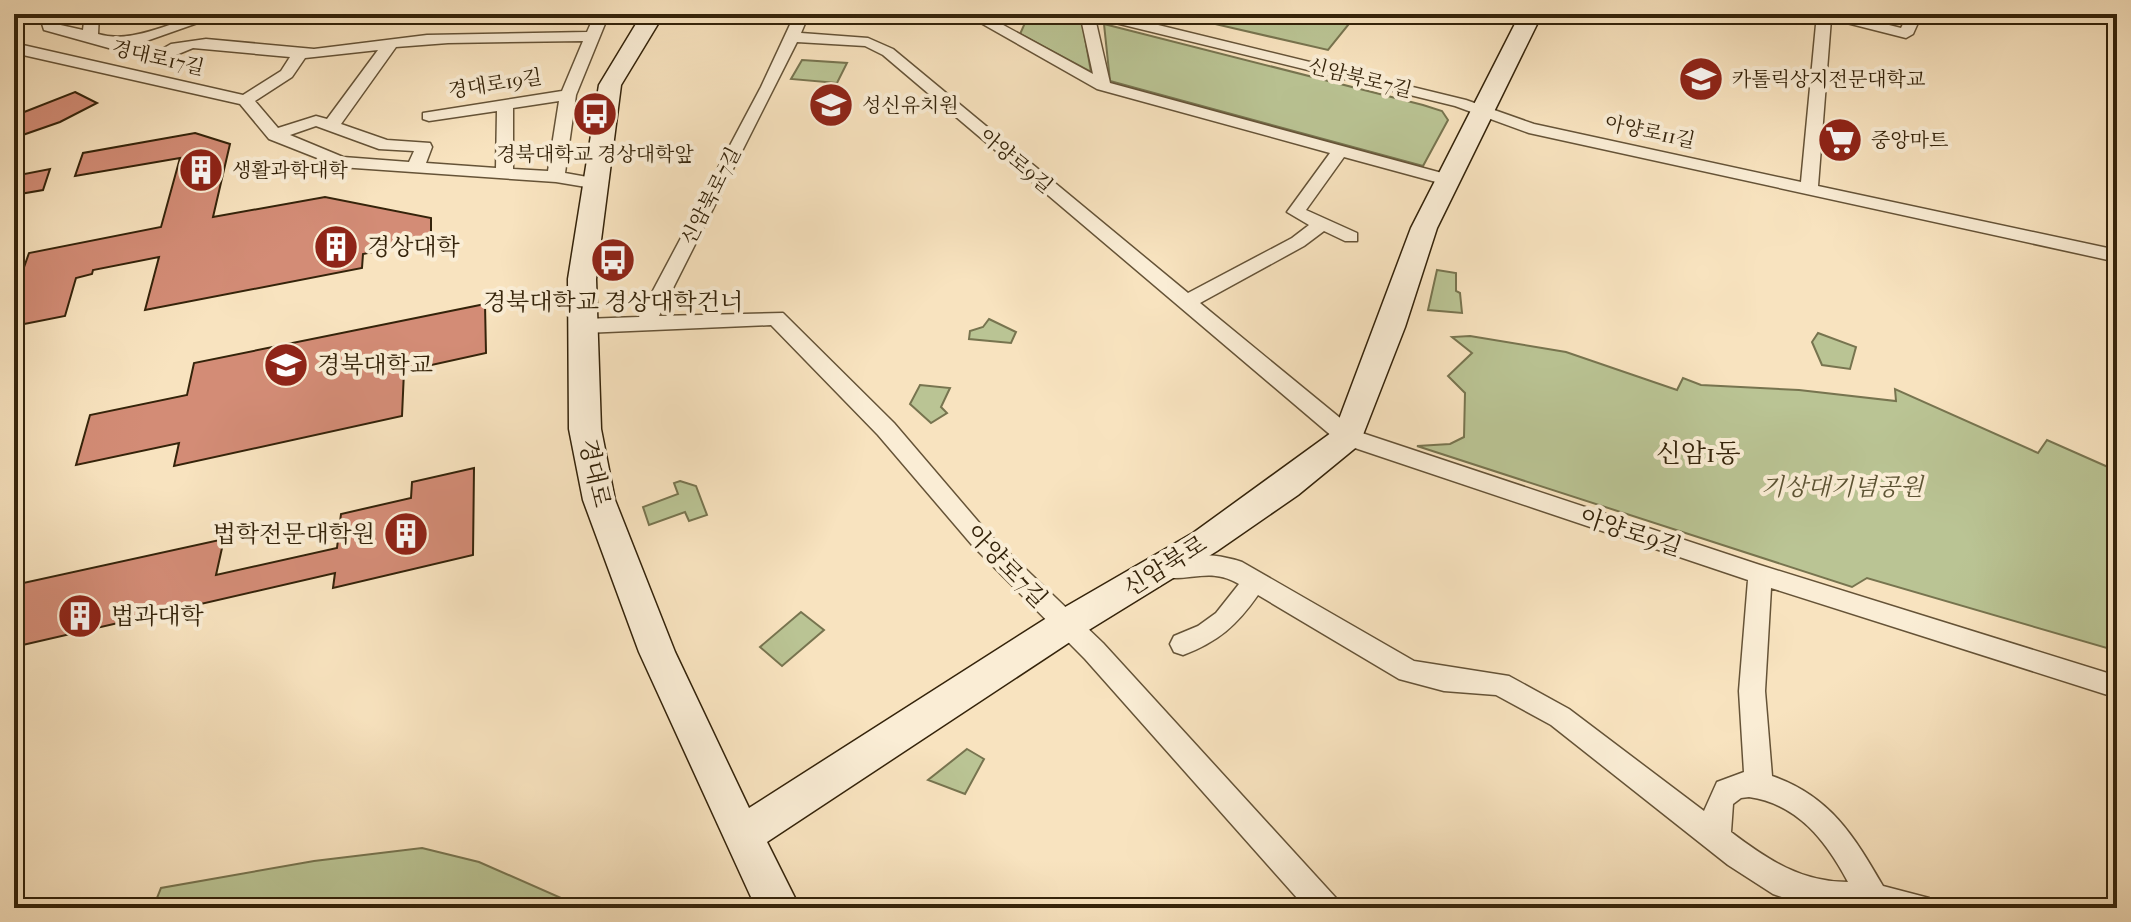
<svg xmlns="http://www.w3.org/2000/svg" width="2131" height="922" font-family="'IM FELL French Canon','Noto Serif KR',serif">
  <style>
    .green { fill: #bac494; stroke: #77744f; stroke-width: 2 }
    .building { fill: #d38c76; stroke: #34230a; stroke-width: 2 }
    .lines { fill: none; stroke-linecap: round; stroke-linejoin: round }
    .street-casing { stroke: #655337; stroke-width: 3 }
    .secondary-casing { stroke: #34230a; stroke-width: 3 }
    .street { fill: #faedd5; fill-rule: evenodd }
    .secondary { fill: #faedd5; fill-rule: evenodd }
    .labels { text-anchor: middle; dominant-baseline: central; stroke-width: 8; stroke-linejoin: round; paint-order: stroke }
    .far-street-label { font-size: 20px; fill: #34230a; stroke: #faedd5 }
    .far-poi-label { font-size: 20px; fill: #34230a; stroke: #faedd5; text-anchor: start }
    .poi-label { font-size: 24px; fill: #34230a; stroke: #faedd5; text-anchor: start }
    .street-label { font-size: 24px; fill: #34230a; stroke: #faedd5 }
    .park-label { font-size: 24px; font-style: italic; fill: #5c5333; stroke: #faedd5 }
    .neighbourhood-label { font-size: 26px; fill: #34230a; stroke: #faedd5 }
  </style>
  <rect width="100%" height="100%" fill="#f8e3bf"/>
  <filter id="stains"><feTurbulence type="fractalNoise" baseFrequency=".0025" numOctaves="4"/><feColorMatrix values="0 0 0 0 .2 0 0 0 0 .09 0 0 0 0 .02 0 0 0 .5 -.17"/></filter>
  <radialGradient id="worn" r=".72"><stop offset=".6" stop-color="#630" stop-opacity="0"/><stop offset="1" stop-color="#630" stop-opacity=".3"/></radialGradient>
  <path class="green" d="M 1029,14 L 1081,15 L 1091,72 L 1020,34 Z
    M 1209,14 L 1357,14 L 1328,50 L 1202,21 Z
    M 1104,24 L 1423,105 L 1442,111 L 1448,120 L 1423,166 L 1110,81 Z
    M 802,60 L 847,63 L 837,83 L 791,79 Z
    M 1437,270 L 1456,273 L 1456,291 L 1460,293 L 1462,313 L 1428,310 Z
    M 989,319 L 1016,332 L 1011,343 L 969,339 L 970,331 L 983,327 Z
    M 1818,333 L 1856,347 L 1850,369 L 1822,365 L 1812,342 Z
    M 1470,336 L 1566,352 L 1677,390 L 1683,378 L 1701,385 L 1799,390 L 1896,401 L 1895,389 L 2038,453 L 2047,440 L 2117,471 L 2117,651 L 1867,578 L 1852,587 L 1417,446 L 1450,444 L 1464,437 L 1465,393 L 1448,376 L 1472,353 L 1452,337 Z
    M 920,385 L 950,388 L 941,407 L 947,413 L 931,423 L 910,404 Z
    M 680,481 L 696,486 L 707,515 L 689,521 L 685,512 L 649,525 L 643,507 L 678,494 L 674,483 Z
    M 801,612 L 824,630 L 782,666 L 760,647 Z
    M 967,749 L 984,759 L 965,794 L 928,780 Z
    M 422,848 L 479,862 L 568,901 L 573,908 L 153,908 L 161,888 L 314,861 Z"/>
  <path class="building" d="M 75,92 L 97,103 L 60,122 L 14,138 L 14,116 Z
    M 195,133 L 230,144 L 213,217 L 325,197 L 431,218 L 431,240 L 363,254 L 362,268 L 145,310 L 159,257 L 93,270 L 92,274 L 76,278 L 65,316 L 14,326 L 14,288 L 17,287 L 29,253 L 161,227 L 180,158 L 75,176 L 83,153 Z
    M 50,169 L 43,190 L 14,195 L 14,176 Z
    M 485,304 L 486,353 L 404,371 L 402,416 L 174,466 L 179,443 L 76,465 L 90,415 L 187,395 L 194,363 Z
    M 474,468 L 473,555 L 333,588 L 335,573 L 14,647 L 14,585 L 224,539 L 216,575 L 337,548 L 341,514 L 411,498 L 412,482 Z"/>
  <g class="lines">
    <g class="street-casing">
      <path id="street" d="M 39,14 L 53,14 L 56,24 L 83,30 L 85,14 L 99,14 L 98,34 C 139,46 178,14 223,14 L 135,45 L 157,52 L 171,44 L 206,39 L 314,49 L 427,35 L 587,32 L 595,14 L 609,14 L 576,95 L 565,173 L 604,180 L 607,184 L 598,189 L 556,182 L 340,167 L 269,139 L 240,104 L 14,53 L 14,43 L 243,95 L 281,71 L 290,57 L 193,48 L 159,62 L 44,30 ZM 583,41 L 562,91 L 423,113 L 423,119 L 429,121 L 497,111 L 496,168 L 426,163 L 432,147 L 430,143 L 387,140 L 341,124 L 396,47 L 448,43 ZM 378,50 L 327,119 L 316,116 L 278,128 L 255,101 L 292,77 L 305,58 ZM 559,101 L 548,171 L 513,169 L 513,108 ZM 316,126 L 379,149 L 414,151 L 409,162 L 343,157 L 290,135 Z
        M 795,14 L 809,14 L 801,33 L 868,38 L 893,49 L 1188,293 L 1292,238 L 1309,225 L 1287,212 L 1330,153 L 1097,89 L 965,14 L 983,14 L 1093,74 L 1080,14 L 1113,14 L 1466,100 L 1534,124 L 1801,182 L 1817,14 L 1845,14 L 1901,28 L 1908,14 L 1922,14 L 1913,34 L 1906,38 L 1831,19 L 1818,186 L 2117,250 L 2117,262 L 1529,133 L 1455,106 L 1095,18 L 1110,83 L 1453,176 L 1456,180 L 1447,185 L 1344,157 L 1306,210 L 1357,233 L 1357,241 L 1345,241 L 1324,231 L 1304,246 L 1200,303 L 1356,431 L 1760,565 L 2117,676 L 2117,698 L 1771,588 L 1765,691 L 1772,776 C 1830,796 1854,836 1883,886 L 1929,898 L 1934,908 L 1814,908 L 1773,894 L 1728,865 L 1551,725 L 1496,695 L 1444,691 L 1399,679 L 1258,595 C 1237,625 1218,642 1183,655 L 1174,652 L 1170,644 L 1174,636 L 1198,626 L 1216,613 L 1239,584 C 1208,565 1185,585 1156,575 L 1152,568 L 1156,561 C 1183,552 1216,553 1242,562 L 1414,661 L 1509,676 L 1569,709 L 1704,811 L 1717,782 L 1744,772 L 1739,691 L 1748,580 L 1340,443 L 883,55 L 865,46 L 797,42 L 659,316 L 783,313 L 894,423 L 988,533 L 1103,643 L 1336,898 L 1341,908 L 1306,908 L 1085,659 L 972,545 L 878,435 L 771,325 L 584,333 L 574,326 L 584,319 L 639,317 L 761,87 ZM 1749,797 C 1798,804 1826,841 1848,882 C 1801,882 1768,860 1731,832 L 1733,804 L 1741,798 Z"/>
    </g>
    <g class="secondary-casing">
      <path id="secondary" d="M 642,14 L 664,14 L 621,85 L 596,279 L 601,429 L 615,500 L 675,652 L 749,808 L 1053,614 L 1193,533 L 1335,430 L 1411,228 L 1520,14 L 1542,14 L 1437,228 L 1405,327 L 1359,445 L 1298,495 L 1217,551 L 1079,636 L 767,842 L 800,908 L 756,908 L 639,652 L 583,500 L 569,429 L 568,279 L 599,85 Z"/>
    </g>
    <use href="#street" class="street"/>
    <use href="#secondary" class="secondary"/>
  </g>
  <defs>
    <g id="university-disc" transform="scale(2.3)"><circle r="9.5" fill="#8f2418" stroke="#faedd5"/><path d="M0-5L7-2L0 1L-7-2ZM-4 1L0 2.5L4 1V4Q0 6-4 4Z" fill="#fff"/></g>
    <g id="school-disc" transform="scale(2.3)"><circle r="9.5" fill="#8f2418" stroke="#faedd5"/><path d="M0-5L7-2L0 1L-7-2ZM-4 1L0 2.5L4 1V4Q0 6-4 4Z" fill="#fff"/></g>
    <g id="bus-disc" transform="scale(2.3)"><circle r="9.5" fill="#8f2418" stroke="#faedd5"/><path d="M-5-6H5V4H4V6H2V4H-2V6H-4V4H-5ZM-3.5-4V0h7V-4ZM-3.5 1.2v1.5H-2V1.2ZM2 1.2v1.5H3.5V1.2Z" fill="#fff"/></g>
    <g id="supermarket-disc" transform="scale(2.3)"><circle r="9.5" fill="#8f2418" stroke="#faedd5"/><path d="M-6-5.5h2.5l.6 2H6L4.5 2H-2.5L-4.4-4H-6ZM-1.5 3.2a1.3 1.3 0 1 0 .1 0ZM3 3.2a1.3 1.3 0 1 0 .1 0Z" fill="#fff"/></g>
    <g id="building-disc" transform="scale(2.3)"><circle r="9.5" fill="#8f2418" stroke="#faedd5"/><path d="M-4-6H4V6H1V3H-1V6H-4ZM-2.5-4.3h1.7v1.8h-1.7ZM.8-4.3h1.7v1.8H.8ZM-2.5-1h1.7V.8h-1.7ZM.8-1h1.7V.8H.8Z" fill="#fff"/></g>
  </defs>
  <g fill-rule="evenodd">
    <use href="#university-disc" x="1701" y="79"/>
    <use href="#school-disc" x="831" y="105"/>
    <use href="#bus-disc" x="595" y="114"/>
    <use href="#supermarket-disc" x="1840" y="140"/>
    <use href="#building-disc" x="201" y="170"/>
    <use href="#building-disc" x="336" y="247"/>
    <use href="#bus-disc" x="613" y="260"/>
    <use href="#university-disc" x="286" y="365"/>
    <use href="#building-disc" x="406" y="534"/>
    <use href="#building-disc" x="80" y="616"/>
  </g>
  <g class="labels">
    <g class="far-street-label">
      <text transform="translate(158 58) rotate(13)">경대로17길</text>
      <text transform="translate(1360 78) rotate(14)">신암북로7길</text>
      <text transform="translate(495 84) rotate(-9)">경대로19길</text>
      <text transform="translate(1650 132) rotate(12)">아양로11길</text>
      <text transform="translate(1016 161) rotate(40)">아양로9길</text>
      <text transform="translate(711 196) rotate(-63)">신암북로7길</text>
    </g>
    <g class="far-poi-label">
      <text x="1732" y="79">카톨릭상지전문대학교</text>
      <text x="862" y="105">성신유치원</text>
      <text x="1871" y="140">중앙마트</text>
      <text x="595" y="154" text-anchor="middle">경북대학교 경상대학앞</text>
      <text x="232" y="170">생활과학대학</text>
    </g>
    <g class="poi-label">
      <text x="367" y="247">경상대학</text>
      <text x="613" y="302" text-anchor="middle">경북대학교 경상대학건너</text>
      <text x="317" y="365">경북대학교</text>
      <text x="375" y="534" text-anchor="end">법학전문대학원</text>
      <text x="111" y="616">법과대학</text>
    </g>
    <g class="street-label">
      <text transform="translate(595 473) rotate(77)">경대로</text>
      <text transform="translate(1631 532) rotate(18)">아양로9길</text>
      <text transform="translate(1007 566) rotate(46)">아양로7길</text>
      <text transform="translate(1165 566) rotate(-32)">신암북로</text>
    </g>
    <g class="park-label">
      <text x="1842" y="487">기상대기념공원</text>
    </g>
    <g class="neighbourhood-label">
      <text x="1698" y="453">신암1동</text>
    </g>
  </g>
  <rect width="2131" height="922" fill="none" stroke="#f8e3bf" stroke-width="48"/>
  <rect x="16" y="16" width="2099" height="890" fill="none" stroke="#34230a" stroke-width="4"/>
  <rect x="24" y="24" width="2083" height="874" fill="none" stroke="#34230a" stroke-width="2"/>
  <rect width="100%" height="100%" filter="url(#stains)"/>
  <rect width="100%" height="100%" fill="url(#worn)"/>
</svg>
